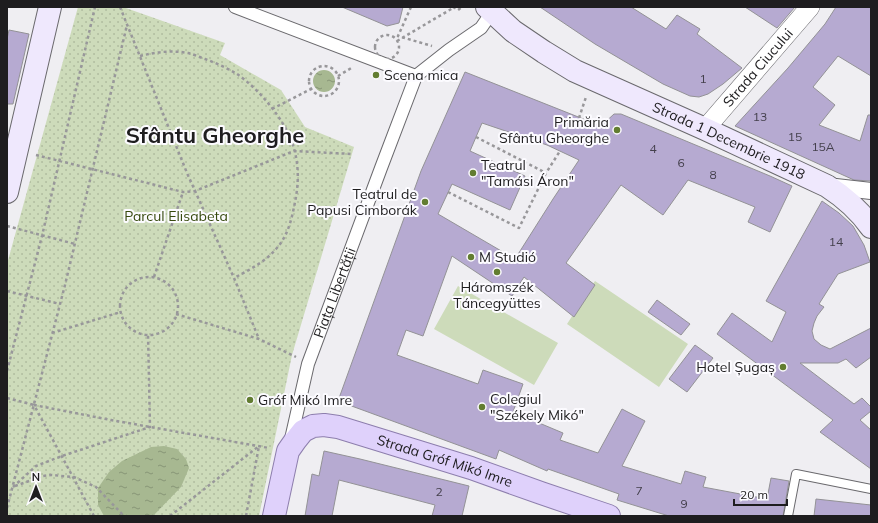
<svg xmlns="http://www.w3.org/2000/svg" width="878" height="523" font-family="Mulish,sans-serif">
  <style>
    .park { fill: url(#park-dots) }
    .garden { fill: #cddbba }
    .water { fill: url(#water-ripples) }
    .building { fill: #b6aad1; stroke: #939296; fill-rule: evenodd }
    .lines { fill: none; stroke-linecap: round; stroke-linejoin: round }
    .service-casing { stroke: #6a696d; stroke-width: 10 }
    .pedestrian-casing { stroke: #6a696d; stroke-width: 14 }
    .minor-casing { stroke: #6a696d; stroke-width: 18 }
    .tertiary-casing { stroke: #6a696d; stroke-width: 20 }
    .secondary-casing { stroke: #6a696d; stroke-width: 24 }
    .primary-casing { stroke: #8d7ead; stroke-width: 24 }
    .path { stroke: #98979a; stroke-width: 2.5; stroke-dasharray: 3 3; stroke-linecap: butt }
    .service { stroke: #fff; stroke-width: 8 }
    .pedestrian { stroke: #fff; stroke-width: 12 }
    .minor { stroke: #fff; stroke-width: 16 }
    .tertiary { stroke: #fff; stroke-width: 19 }
    .secondary { stroke: #efe8fd; stroke-width: 22 }
    .primary { stroke: #dfd1fb; stroke-width: 22 }
    .poi-dot { fill: #627d31; stroke: #fcfbff; stroke-width: 1.5 }
    .labels { text-anchor: middle; dominant-baseline: central; stroke-width: 4; stroke-linejoin: round; paint-order: stroke }
    .number-label { font-size: 12px; fill: #44404c }
    .street-label { font-size: 14px; fill: #1e1d1f; stroke: #fcfbff }
    .poi-label { font-size: 14px; fill: #1e1d1f; stroke: #fcfbff; text-anchor: start }
    .park-label { font-size: 14px; fill: #36490d; stroke: #fcfbff }
    .town-label { font-size: 22px; font-weight: bold; fill: #1e1d1f; stroke: #fcfbff }
  </style>
  <defs>
    <pattern id="park-dots" width="8" height="8" patternUnits="userSpaceOnUse"><rect width="8" height="8" fill="#cddbba"/><path d="M2 2h.1M6 6h.1" fill="none" stroke="#b0bc9f" stroke-width="1.8" stroke-linecap="round"/></pattern>
    <pattern id="water-ripples" width="26" height="14" patternUnits="userSpaceOnUse"><rect width="26" height="14" fill="#a7b891"/><path d="M2 4q2-2 4 0t4 0M15 11q2-2 4 0t4 0" fill="none" stroke="#879576"/></pattern>
  </defs>
  <rect width="100%" height="100%" fill="#efeef2"/>
  <path class="park" d="M 78,7 L 123,7 L 225,43 L 220,55 L 281,90 L 305,127 L 354,147 L 292,355 L 259,516 L 7,516 L 7,264 Z"/>
  <path class="garden" d="M 595,281 L 688,344 L 659,387 L 567,324 Z
    M 458,286 L 558,343 L 534,385 L 434,329 Z"/>
  <path class="water" d="M313 81a11 11 0 1 1 22 0a11 11 0 1 1-22 0Z
    M 164,446 L 177,449 L 186,459 L 189,468 L 181,487 L 153,516 L 104,516 L 98,505 L 98,488 L 109,472 L 122,461 L 151,447 Z"/>
  <path class="building" d="M 342,7 L 403,7 L 399,23 L 387,26 Z
    M 540,7 L 631,7 L 666,29 L 677,15 L 700,29 L 697,34 L 742,68 L 723,84 L 708,94 L 699,97 L 690,96 L 663,84 L 595,44 Z
    M 745,7 L 795,7 L 777,28 Z
    M 836,7 L 871,7 L 871,76 L 838,56 L 813,87 L 835,105 L 819,125 L 860,141 L 868,115 L 871,115 L 871,181 L 854,180 L 735,126 L 788,68 L 825,24 Z
    M 9,30 L 29,34 L 13,104 L 7,104 L 7,39 Z
    M 465,72 L 601,126 L 614,114 L 621,114 L 770,176 L 792,186 L 770,232 L 748,222 L 755,207 L 688,180 L 663,215 L 621,185 L 566,263 L 595,285 L 574,317 L 524,277 L 512,296 L 452,256 L 423,336 L 406,330 L 397,355 L 478,384 L 483,370 L 523,384 L 513,412 L 563,433 L 560,440 L 598,453 L 622,409 L 645,421 L 622,466 L 681,484 L 685,471 L 706,477 L 703,487 L 767,499 L 771,478 L 789,481 L 783,516 L 669,516 L 617,500 L 619,494 L 548,469 L 547,471 L 499,450 L 496,459 L 338,401 L 421,171 ZM 482,123 L 547,145 L 579,160 L 553,199 L 515,259 L 438,214 L 452,184 L 510,210 L 525,176 L 470,151 Z
    M 822,201 L 839,213 L 853,226 L 864,245 L 870,262 L 838,274 L 819,304 L 824,307 L 817,316 L 814,323 L 812,331 L 814,339 L 821,345 L 830,349 L 871,328 L 871,357 L 856,368 L 846,359 L 838,363 L 800,363 L 854,404 L 862,398 L 871,407 L 871,411 L 860,420 L 871,430 L 871,469 L 820,432 L 833,420 L 717,334 L 732,313 L 772,342 L 786,312 L 766,301 Z
    M 657,300 L 690,324 L 681,335 L 648,312 Z
    M 695,345 L 713,358 L 687,392 L 669,379 Z
    M 324,451 L 360,459 L 469,486 L 462,516 L 432,516 L 435,505 L 339,480 L 332,516 L 305,516 L 312,474 L 319,476 Z
    M 816,499 L 871,505 L 871,516 L 814,516 Z"/>
  <g class="lines">
    <g class="service-casing">
      <path id="service" d="M 788,516 L 796,474 L 871,489"/>
    </g>
    <g class="pedestrian-casing">
      <g id="pedestrian">
        <path d="M 235,7 L 416,76"/>
        <path id="s1" d="M 291,439 L 308,364 L 381,168 L 416,76 L 449,50 L 481,28 L 492,12"/>
      </g>
    </g>
    <g class="minor-casing">
      <path id="minor" d="M 827,186 L 871,191"/>
    </g>
    <g class="tertiary-casing">
      <g id="tertiary">
        <path id="s2" d="M 705,129 L 810,7"/>
      </g>
    </g>
    <g class="secondary-casing">
      <g id="secondary">
        <path id="s3" d="M 487,7 L 513,31 L 544,52 L 575,71 L 705,129 L 827,186 C 844,197 859,210 871,227"/>
        <path d="M 7,192 L 50,7"/>
      </g>
    </g>
    <g class="primary-casing">
      <g id="primary">
        <path id="s4" d="M 274,516 L 288,451 L 295,441 L 303,431 L 313,426 L 324,425 L 338,427 L 471,468 L 541,493 L 609,516"/>
      </g>
    </g>
    <path class="path" d="M 120,7 L 187,173 L 234,278 L 259,339
      M 411,7 L 398,36 L 432,46
      M 453,7 L 458,10 L 462,7
      M375 47a12 12 0 1 1 24 0a12 12 0 1 1-24 0Z
      M 397,41 L 453,8
      M 140,56 C 156,52 171,50 188,53 C 193,54 199,57 205,59 C 216,63 227,68 237,74 C 259,89 285,120 293,145 C 299,164 299,183 295,202 C 292,218 288,236 276,249 C 265,262 249,270 234,278
      M309 81a15 15 0 1 1 30 0a15 15 0 1 1-30 0Z
      M 338,76 L 353,67
      M 272,109 L 311,89
      M 579,118 L 586,97
      M 476,137 L 546,173
      M 36,155 L 183,192 L 195,191 L 294,151 L 352,154
      M 448,192 L 519,228 L 546,173 L 560,151
      M 7,226 L 75,244
      M 154,277 L 183,192
      M120 306a29 29 0 1 1 58 0a29 29 0 1 1-58 0Z
      M 7,291 L 60,304
      M 176,314 L 259,339 L 296,357
      M 52,333 L 121,312
      M 7,371 L 42,236 L 95,7
      M 7,398 L 34,405
      M 15,486 L 43,476 L 51,475 L 74,477 L 96,487 L 124,516
      M 13,487 L 36,466 L 62,456 L 150,427 L 148,334
      M 7,508 L 65,285 L 127,25
      M 94,516 L 34,405 L 111,420 L 269,448
      M 170,516 L 259,446
      M 246,516 L 259,446"/>
    <use href="#service" class="service"/>
    <use href="#pedestrian" class="pedestrian"/>
    <use href="#minor" class="minor"/>
    <use href="#tertiary" class="tertiary"/>
    <use href="#secondary" class="secondary"/>
    <use href="#primary" class="primary"/>
  </g>
  <g class="poi-dot">
    <circle cx="376" cy="75" r="4"/>
    <circle cx="617" cy="130" r="4"/>
    <circle cx="473" cy="173" r="4"/>
    <circle cx="425" cy="202" r="4"/>
    <circle cx="471" cy="257" r="4"/>
    <circle cx="497" cy="272" r="4"/>
    <circle cx="783" cy="367" r="4"/>
    <circle cx="250" cy="400" r="4"/>
    <circle cx="482" cy="407" r="4"/>
  </g>
  <g class="labels">
    <g class="number-label">
      <text x="703" y="78">1</text>
      <text x="760" y="116">13</text>
      <text x="795" y="136">15</text>
      <text x="823" y="146">15A</text>
      <text x="653" y="148">4</text>
      <text x="681" y="162">6</text>
      <text x="713" y="174">8</text>
      <text x="836" y="241">14</text>
      <text x="639" y="490">7</text>
      <text x="439" y="491">2</text>
      <text x="684" y="503">9</text>
    </g>
    <g class="street-label">
      <text stroke="none"><textPath href="#s2" startOffset="81">Strada Ciucului</textPath></text>
      <text stroke="none"><textPath href="#s3" startOffset="278">Strada 1 Decembrie 1918</textPath></text>
      <text stroke="none"><textPath href="#s1" startOffset="153">Piața Libertății</textPath></text>
      <text stroke="none"><textPath href="#s4" startOffset="240">Strada Gróf Mikó Imre</textPath></text>
    </g>
    <g class="poi-label">
      <text x="384" y="75">Scena mica</text>
      <text x="609" y="122" text-anchor="end">Primăria<tspan x="609" dy="16">Sfântu Gheorghe</tspan></text>
      <text x="481" y="165">Teatrul<tspan x="481" dy="16">"Tamási Áron"</tspan></text>
      <text x="417" y="194" text-anchor="end">Teatrul de<tspan x="417" dy="16">Papusi Cimborák</tspan></text>
      <text x="479" y="257">M Studió</text>
      <text x="497" y="287" text-anchor="middle">Háromszék<tspan x="497" dy="16">Táncegyüttes</tspan></text>
      <text x="775" y="367" text-anchor="end">Hotel Șugaș</text>
      <text x="490" y="399">Colegiul<tspan x="490" dy="16">"Székely Mikó"</tspan></text>
      <text x="258" y="400">Gróf Mikó Imre</text>
    </g>
    <g class="park-label">
      <text x="176" y="216">Parcul Elisabeta</text>
    </g>
    <g class="town-label">
      <text x="215" y="135">Sfântu Gheorghe</text>
    </g>
  </g>
  <rect width="878" height="523" fill="none" stroke="#1e1d1f" stroke-width="16"/>
  <g transform="translate(36 487)" stroke="#fcfbff" stroke-width="3" paint-order="stroke">
  <path d="M0-3L7 15L0 10L-7 15Z" fill="#1e1d1f"/>
  <text y="-6" font-size="11" font-weight="bold" text-anchor="middle" fill="#1e1d1f">N</text>
  </g>
  <path d="M734 499v6h53v-6" fill="none" stroke="#1e1d1f" stroke-width="2"/>
  <text x="740" y="499" font-size="12" fill="#1e1d1f" stroke="#fcfbff" stroke-width="3" paint-order="stroke">20 m</text>
</svg>
